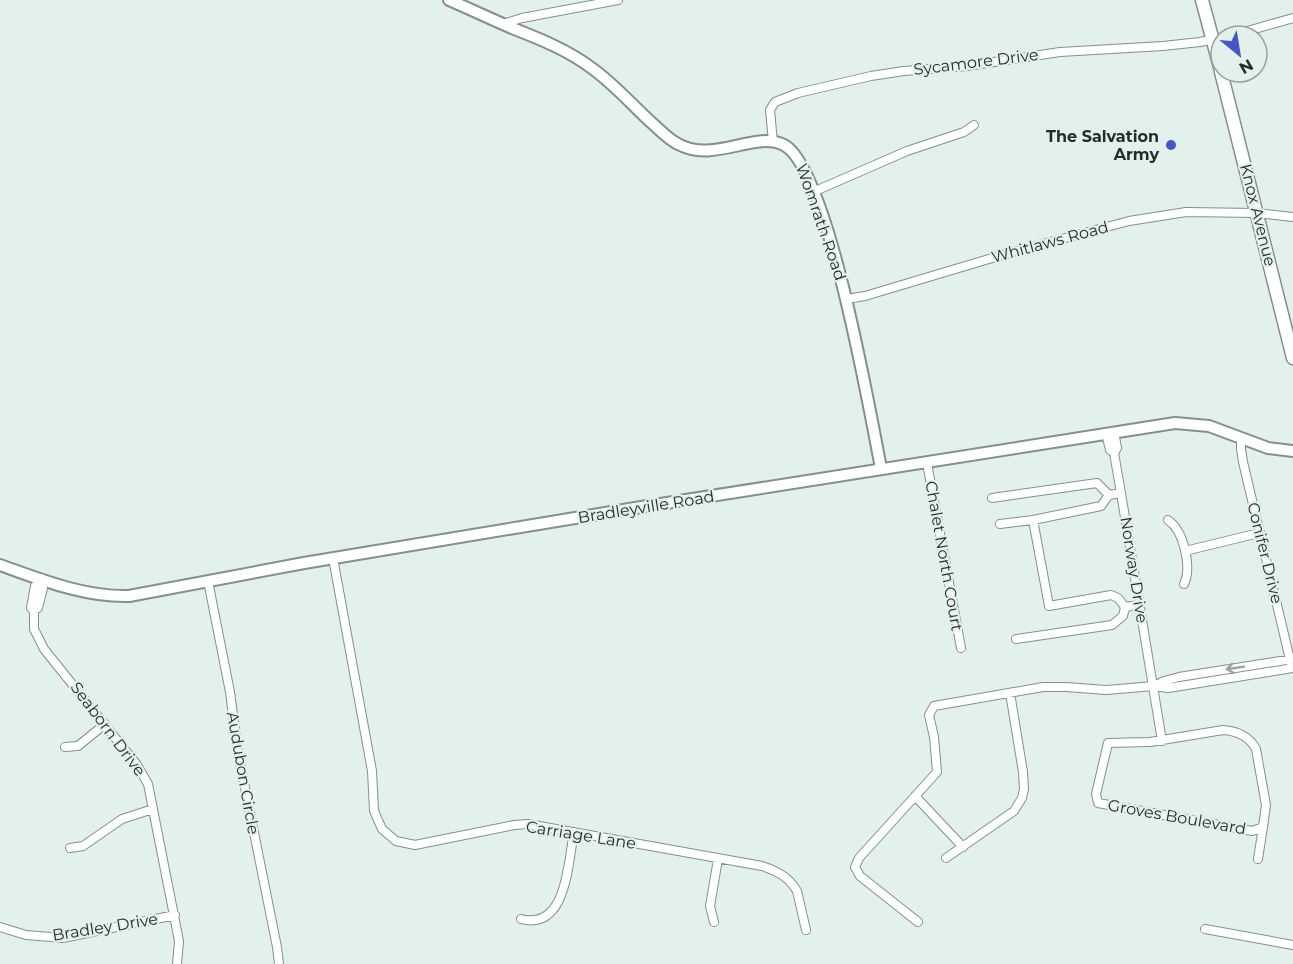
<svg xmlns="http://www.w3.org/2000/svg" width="1293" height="964" font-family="Montserrat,sans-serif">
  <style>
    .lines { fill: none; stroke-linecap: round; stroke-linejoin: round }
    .street-casing { stroke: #83908c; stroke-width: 10 }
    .secondary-casing { stroke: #83908c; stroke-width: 14 }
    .primary-casing { stroke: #83908c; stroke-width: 15 }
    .street { stroke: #fff; stroke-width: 8 }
    .secondary { stroke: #fff; stroke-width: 10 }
    .primary { stroke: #fff; stroke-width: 12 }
    .oneway { stroke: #9da09f }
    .poi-dot { fill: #4357cb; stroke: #e2f1ec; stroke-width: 2 }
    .labels { text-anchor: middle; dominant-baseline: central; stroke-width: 4.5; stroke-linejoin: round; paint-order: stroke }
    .street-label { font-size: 16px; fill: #262c2a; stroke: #e2f1ec }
    .poi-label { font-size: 16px; font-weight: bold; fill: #262c2a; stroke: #e2f1ec; text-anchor: end }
  </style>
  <rect width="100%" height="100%" fill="#e2f1ec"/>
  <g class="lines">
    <g class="street-casing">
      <path id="street" d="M 503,24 L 522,18 L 618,0
        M 1230,36 L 1293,18
        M 773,142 L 770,110 L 775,102 L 798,93 L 871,76 L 904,71 L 967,66 L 1060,52 L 1163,46 L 1200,42 L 1221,38
        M 813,192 L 907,151 L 964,132 L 974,125
        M 847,299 L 865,296 L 1009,253 L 1129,221 L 1186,212 L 1257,213 L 1293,217
        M 1114,432 L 1117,448 L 1114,453
        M 1106,433 L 1110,450 L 1114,453 L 1121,493 L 1162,741
        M 1241,438 L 1241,449 L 1243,462 L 1292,668
        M 927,463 L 961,648
        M 992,498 L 1097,483 L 1109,495
        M 1033,520 L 1049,606 L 1111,595 L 1118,598 L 1125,607 L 1139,605
        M 1168,520 C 1184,531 1192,567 1184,584
        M 1000,524 L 1033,520 L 1101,506 L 1109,495 L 1121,493
        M 1185,551 L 1259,533
        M 333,558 L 372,771 L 374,811 L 382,829 L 396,841 L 415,845 L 514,825 L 528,824 L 762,866 C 777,871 789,877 797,891 L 806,930
        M 208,581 L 230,692 L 238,753 L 277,947 L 279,964
        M 40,583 L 35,586 L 31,608 L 33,610 L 38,608 L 43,588 L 40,583 L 41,578
        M 34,610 L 34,629 L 44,649 L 137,765 L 148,784 L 179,941 L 177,964
        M 1016,639 L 1112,625 L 1123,616 L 1125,607
        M 1154,686 L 1164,681 L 1179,677 L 1293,659
        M 1223,730 C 1237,731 1249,736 1256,749 L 1266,805 L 1263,827 L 1252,831 L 1098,803 L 1096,794 L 1108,743 L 1150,742 Z
        M 65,747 L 78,746 L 105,724
        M 915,796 L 963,847
        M 70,848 L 83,846 L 122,819 L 153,809
        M 946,858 L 1014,811 L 1022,798 L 1024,789 L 1023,772 L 1010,693
        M 1258,859 L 1263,827
        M 521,919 C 567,931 568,862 574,832
        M 714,922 L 710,906 L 718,859
        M 918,922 L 860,876 L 855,867 L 859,858 L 937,772 L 934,737 L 929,715 L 934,706 L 1043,687 L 1066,687 L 1106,690 L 1154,686 L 1168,688 L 1293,668
        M 0,927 L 26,935 L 63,938 L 175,915
        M 1205,929 L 1293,945"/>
    </g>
    <g class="secondary-casing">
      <path id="secondary" d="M 449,0 C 470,9 491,19 512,28 C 540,39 568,50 593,69 C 615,85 633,106 653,124 C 661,131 668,139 678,144 C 714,164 755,130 784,145 C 828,168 870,413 881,468
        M 0,565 C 42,580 84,597 129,596 L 304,563 L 635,508 L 1175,423 L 1209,426 L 1268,448 L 1293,451"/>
    </g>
    <g class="primary-casing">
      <path id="primary" d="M 1202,0 L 1221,71
        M 1221,72 L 1293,358"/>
    </g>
    <use href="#street" class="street"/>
    <use href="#secondary" class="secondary"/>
    <use href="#primary" class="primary"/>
  </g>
  <defs><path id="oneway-shaft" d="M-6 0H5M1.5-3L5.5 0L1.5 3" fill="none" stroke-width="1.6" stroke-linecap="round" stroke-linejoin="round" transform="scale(1.5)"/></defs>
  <use class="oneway" href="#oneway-shaft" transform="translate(1235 668) rotate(171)"/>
  <circle class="poi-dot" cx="1171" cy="145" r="6"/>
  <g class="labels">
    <g class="street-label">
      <text transform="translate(976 62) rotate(-7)">Sycamore Drive</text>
      <text transform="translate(1258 215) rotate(76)">Knox Avenue</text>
      <text transform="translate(821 222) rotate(71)">Womrath Road</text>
      <text transform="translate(1050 242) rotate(-15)">Whitlaws Road</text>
      <text transform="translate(646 507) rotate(-9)">Bradleyville Road</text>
      <text transform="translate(1265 553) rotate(76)">Conifer Drive</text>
      <text transform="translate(944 556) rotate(80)">Chalet North Court</text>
      <text transform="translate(1134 570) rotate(81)">Norway Drive</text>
      <text transform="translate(108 729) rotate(53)">Seaborn Drive</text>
      <text transform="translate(243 773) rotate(80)">Audubon Circle</text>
      <text transform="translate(1177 817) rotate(10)">Groves Boulevard</text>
      <text transform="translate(581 835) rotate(9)">Carriage Lane</text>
      <text transform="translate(105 927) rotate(-9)">Bradley Drive</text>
    </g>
    <g class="poi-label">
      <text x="1159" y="136">The Salvation<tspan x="1159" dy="18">Army</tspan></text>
    </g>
  </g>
  <g transform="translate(1239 54) rotate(150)"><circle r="28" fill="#e2f1ec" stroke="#97a29e" stroke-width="1.5"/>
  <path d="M0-4.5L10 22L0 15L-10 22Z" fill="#4357cb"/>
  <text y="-9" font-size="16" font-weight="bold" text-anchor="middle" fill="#262c2a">N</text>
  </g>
</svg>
